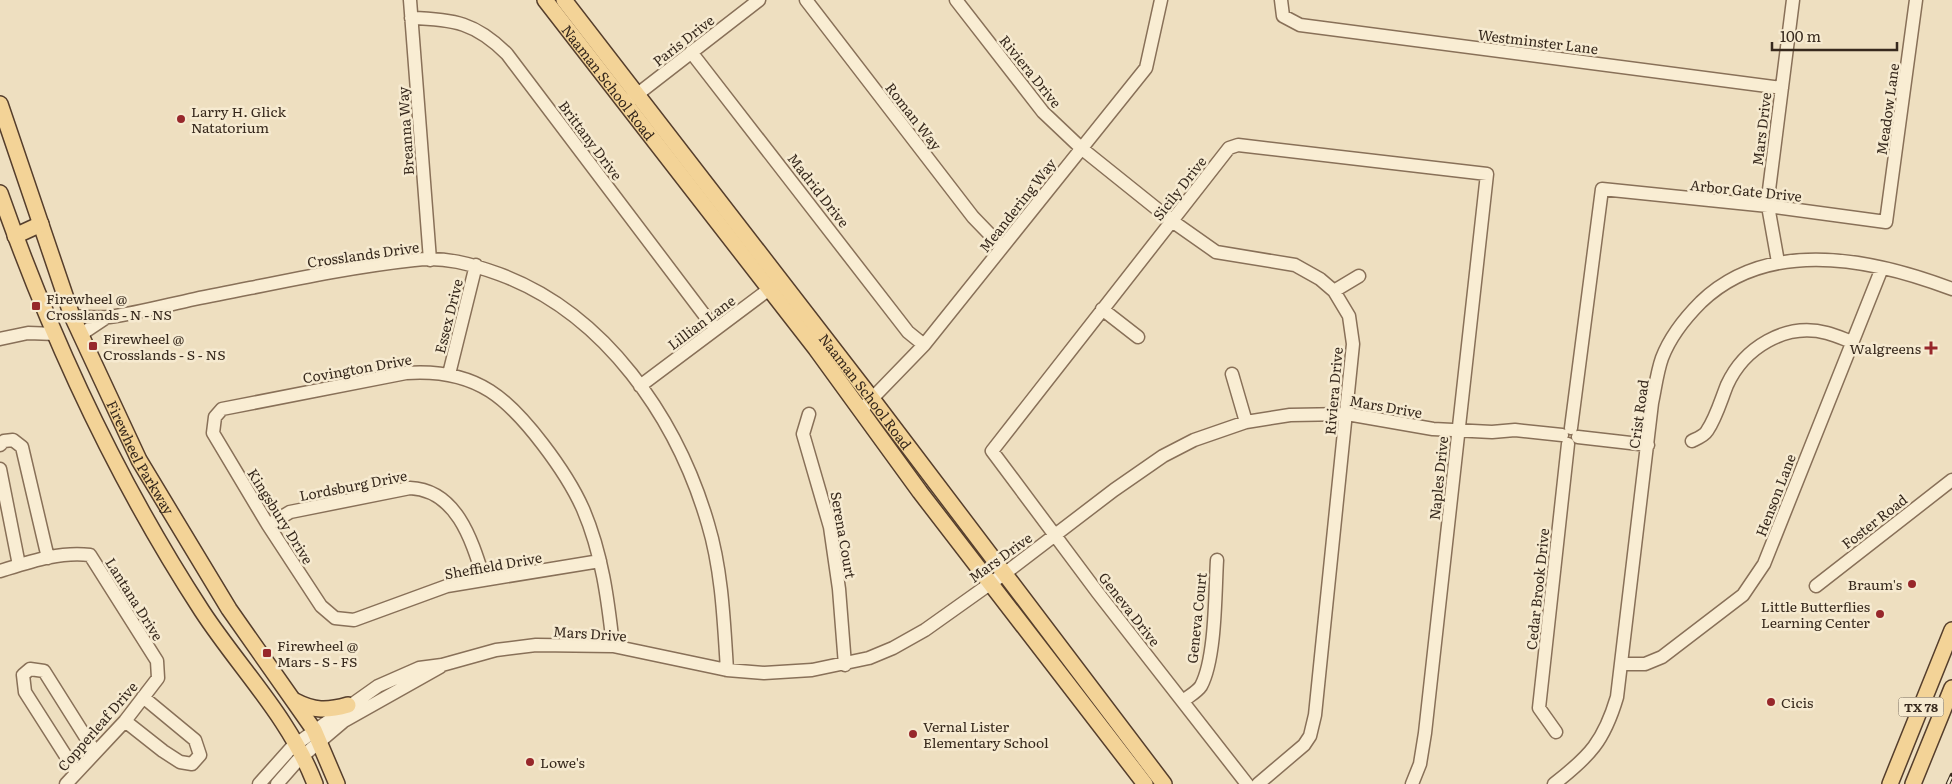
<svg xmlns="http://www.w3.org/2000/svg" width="1952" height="784" font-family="Literata,serif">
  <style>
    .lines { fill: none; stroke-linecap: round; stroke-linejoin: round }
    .minor-casing { stroke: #887058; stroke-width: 15 }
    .major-casing { stroke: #553e2c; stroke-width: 18 }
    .minor { stroke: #f9edd3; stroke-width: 12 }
    .major { stroke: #f3d397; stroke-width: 15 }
    .rail-casing { stroke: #37291d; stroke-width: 4.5 }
    .rail { stroke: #f6ead0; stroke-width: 2.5; stroke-dasharray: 8; stroke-linecap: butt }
    .poi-dot { fill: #97272b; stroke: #f6ead0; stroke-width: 2 }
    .labels { text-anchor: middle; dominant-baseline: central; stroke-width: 5; stroke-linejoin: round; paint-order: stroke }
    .shield { fill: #f6ead0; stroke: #706353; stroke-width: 1 }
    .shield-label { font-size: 12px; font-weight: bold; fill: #37291d }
    .street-label { font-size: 14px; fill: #37291d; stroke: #f6ead0 }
    .poi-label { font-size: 14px; fill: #37291d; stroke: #f6ead0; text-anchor: start }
  </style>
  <rect width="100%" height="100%" fill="#eedfc0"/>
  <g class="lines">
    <g class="minor-casing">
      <path id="minor" d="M 410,0 L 430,260
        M 806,0 L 973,217 L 1002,247
        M 956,0 L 1043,112 L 1081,148 L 1172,221 L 1216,252 L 1295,265 L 1320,279 L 1334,291 L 1349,316 L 1353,344 L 1315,715 L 1310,736 L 1304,745 L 1258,784
        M 1281,0 L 1283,16 L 1300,25 L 1782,88
        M 411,18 C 454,19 476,23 507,54 L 715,329
        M 691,52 L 908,332 L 924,345
        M 630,100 L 759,0
        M 1778,262 L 1768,206 L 1769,190 L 1793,0
        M 1334,291 L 1359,276
        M 1102,309 L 1138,337
        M 72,316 C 84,317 97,318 109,317 C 138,313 167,305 195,299 C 268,285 340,268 414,260 C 444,256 471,264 499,274 C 605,313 677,418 708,524 C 722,570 724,623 727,670
        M 80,335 L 107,317
        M 0,339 L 28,333 L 56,334
        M 449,374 L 476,265
        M 1232,374 L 1246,422
        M 640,386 L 776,284
        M 861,410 L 924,345 L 1146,68 L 1161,0
        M 809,414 L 803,434 L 830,527 L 839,589 L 845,665
        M 1571,428 L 1602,189 L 1768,206 L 1886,222 L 1916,0
        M 1578,437 L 1648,445
        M 1692,441 C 1696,439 1704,436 1707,431 C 1716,418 1721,400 1727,385 C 1744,348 1785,322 1827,333 C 1835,335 1844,339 1852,342
        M 0,445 L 4,441 L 13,440 L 22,447 L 48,558
        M 0,469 L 19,565
        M 268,525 L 290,512 L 410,488 C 457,490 472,541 484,579
        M 600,561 L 447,586 L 354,620 L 335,618 L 321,606 L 268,525 L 213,433 L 215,417 L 222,409 L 406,373 C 434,371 465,375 490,391 C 523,412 567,473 583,509 C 602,553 608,600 613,646
        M 0,571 C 29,562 60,551 90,555 L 157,661 L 158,678 L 125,721 L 66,784
        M 1816,586 L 1952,480
        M 1621,664 L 1645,664 L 1662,657 L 1743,595 L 1764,564 L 1882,268
        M 1183,701 C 1189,696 1197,692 1201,686 C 1216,658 1215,592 1217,560
        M 125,721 L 163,751 L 180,762 L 192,764 L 200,755 L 195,740 L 143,697
        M 1556,732 L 1539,708 L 1568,444
        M 76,772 L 25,692 L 23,675 L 30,669 L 44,671 L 95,752
        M 259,784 L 292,747 L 378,686 L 419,668 L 442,665 L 496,650 L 536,645 L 613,646 L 727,670 L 764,673 L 812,670 L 869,658 L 893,648 L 925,630 L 1008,571 L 1114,490 L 1163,456 L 1194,440 L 1246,422 L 1290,415 L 1347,414 L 1433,429 L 1492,432 L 1515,430 L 1562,435
        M 277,784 L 298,760 L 344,721 L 440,667
        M 1247,784 L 1098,593 L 992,451 L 1229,148 L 1238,145 L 1487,174 L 1425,733 L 1420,764 L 1412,784
        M 1554,784 C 1590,756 1604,741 1617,697 L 1652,403 C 1655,389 1657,372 1662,358 C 1670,337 1685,318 1701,302 C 1769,237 1873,259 1952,289"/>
    </g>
    <g class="major-casing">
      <g id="major">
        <path id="s1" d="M 545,0 L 816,349 L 920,492 L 1145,784"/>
        <path id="s2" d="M 564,0 L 873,400 L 1164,784"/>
        <path id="s3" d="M 0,104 L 72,316 L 139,460 L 229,609 L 314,730 L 337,784"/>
        <path d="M 0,193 C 51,338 118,482 202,611 C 240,669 290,718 315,784"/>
        <path d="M 15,236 L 41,224"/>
        <path d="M 295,701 C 314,711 327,711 348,705"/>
        <path d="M 1890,784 L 1952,630"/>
        <path d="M 1913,784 L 1952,688"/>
      </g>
    </g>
    <use href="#minor" class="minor"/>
    <use href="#major" class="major"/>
    <g class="rail-casing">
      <path id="rail" d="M 1948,784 L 1952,775"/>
    </g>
    <use href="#rail" class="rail"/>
  </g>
  <g class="poi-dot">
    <circle cx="181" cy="119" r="5"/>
    <rect x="31" y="301" width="10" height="10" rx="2.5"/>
    <rect x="88" y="341" width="10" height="10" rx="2.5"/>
    <path d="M1928.5 340.5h5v5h5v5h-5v5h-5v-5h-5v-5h5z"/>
    <circle cx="1912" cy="584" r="5"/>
    <circle cx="1880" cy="614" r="5"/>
    <rect x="262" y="648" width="10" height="10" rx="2.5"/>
    <circle cx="1771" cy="702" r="5"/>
    <circle cx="913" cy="734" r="5"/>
    <circle cx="530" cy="762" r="5"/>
  </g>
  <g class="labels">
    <rect class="shield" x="1898.5" y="697.5" width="45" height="19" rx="4"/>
    <g class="shield-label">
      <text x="1921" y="707">TX 78</text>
    </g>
    <g class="street-label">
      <text transform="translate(683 40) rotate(-38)">Paris Drive</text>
      <text transform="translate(1538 41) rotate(7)">Westminster Lane</text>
      <text transform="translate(1031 71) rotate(51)">Riviera Drive</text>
      <text stroke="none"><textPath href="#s1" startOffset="104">Naaman School Road</textPath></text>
      <text transform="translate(1887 109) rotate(-82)">Meadow Lane</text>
      <text transform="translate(914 116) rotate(52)">Roman Way</text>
      <text transform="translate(1761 129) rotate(-83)">Mars Drive</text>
      <text transform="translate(405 131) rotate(-94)">Breanna Way</text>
      <text transform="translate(591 140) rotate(53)">Brittany Drive</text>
      <text transform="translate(1179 188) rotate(-52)">Sicily Drive</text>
      <text transform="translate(819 190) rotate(52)">Madrid Drive</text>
      <text transform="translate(1746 190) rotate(6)">Arbor Gate Drive</text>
      <text transform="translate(1017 205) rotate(-52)">Meandering Way</text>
      <text transform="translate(363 254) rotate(-8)">Crosslands Drive</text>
      <text transform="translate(448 316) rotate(-76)">Essex Drive</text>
      <text transform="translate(701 322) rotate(-37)">Lillian Lane</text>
      <text transform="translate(357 368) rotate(-10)">Covington Drive</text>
      <text stroke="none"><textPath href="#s2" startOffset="494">Naaman School Road</textPath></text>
      <text transform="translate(1333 391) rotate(-85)">Riviera Drive</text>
      <text transform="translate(1386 406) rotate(10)">Mars Drive</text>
      <text transform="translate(1638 414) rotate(-82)">Crist Road</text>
      <text stroke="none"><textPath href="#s3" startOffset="381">Firewheel Parkway</textPath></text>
      <text transform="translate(1438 478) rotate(-84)">Naples Drive</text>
      <text transform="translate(353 485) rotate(-11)">Lordsburg Drive</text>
      <text transform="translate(1775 495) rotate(-69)">Henson Lane</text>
      <text transform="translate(281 516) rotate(58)">Kingsbury Drive</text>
      <text transform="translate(1874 521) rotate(-38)">Foster Road</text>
      <text transform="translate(844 535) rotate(80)">Serena Court</text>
      <text transform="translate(1000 557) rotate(-36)">Mars Drive</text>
      <text transform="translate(493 565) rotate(-10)">Sheffield Drive</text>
      <text transform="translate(1537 589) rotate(-84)">Cedar Brook Drive</text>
      <text transform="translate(135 599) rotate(58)">Lantana Drive</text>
      <text transform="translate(1130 609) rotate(52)">Geneva Drive</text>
      <text transform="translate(1196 618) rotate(-84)">Geneva Court</text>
      <text transform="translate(590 633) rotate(4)">Mars Drive</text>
      <text transform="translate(97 726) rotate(-49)">Copperleaf Drive</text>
    </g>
    <g class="poi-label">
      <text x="191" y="111">Larry H. Glick<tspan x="191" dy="16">Natatorium</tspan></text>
      <text x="46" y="298">Firewheel @<tspan x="46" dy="16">Crosslands - N - NS</tspan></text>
      <text x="103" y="338">Firewheel @<tspan x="103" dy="16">Crosslands - S - NS</tspan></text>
      <text x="1921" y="348" text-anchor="end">Walgreens</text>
      <text x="1902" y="584" text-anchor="end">Braum's</text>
      <text x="1870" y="606" text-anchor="end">Little Butterflies<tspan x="1870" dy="16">Learning Center</tspan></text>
      <text x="277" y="645">Firewheel @<tspan x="277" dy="16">Mars - S - FS</tspan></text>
      <text x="1781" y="702">Cicis</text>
      <text x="923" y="726">Vernal Lister<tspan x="923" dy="16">Elementary School</tspan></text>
      <text x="540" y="762">Lowe's</text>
    </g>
  </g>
  <path d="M1772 42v8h125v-8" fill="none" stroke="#37291d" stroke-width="2.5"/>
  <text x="1780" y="42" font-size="15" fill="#37291d" stroke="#f6ead0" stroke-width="4" paint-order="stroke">100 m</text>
</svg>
